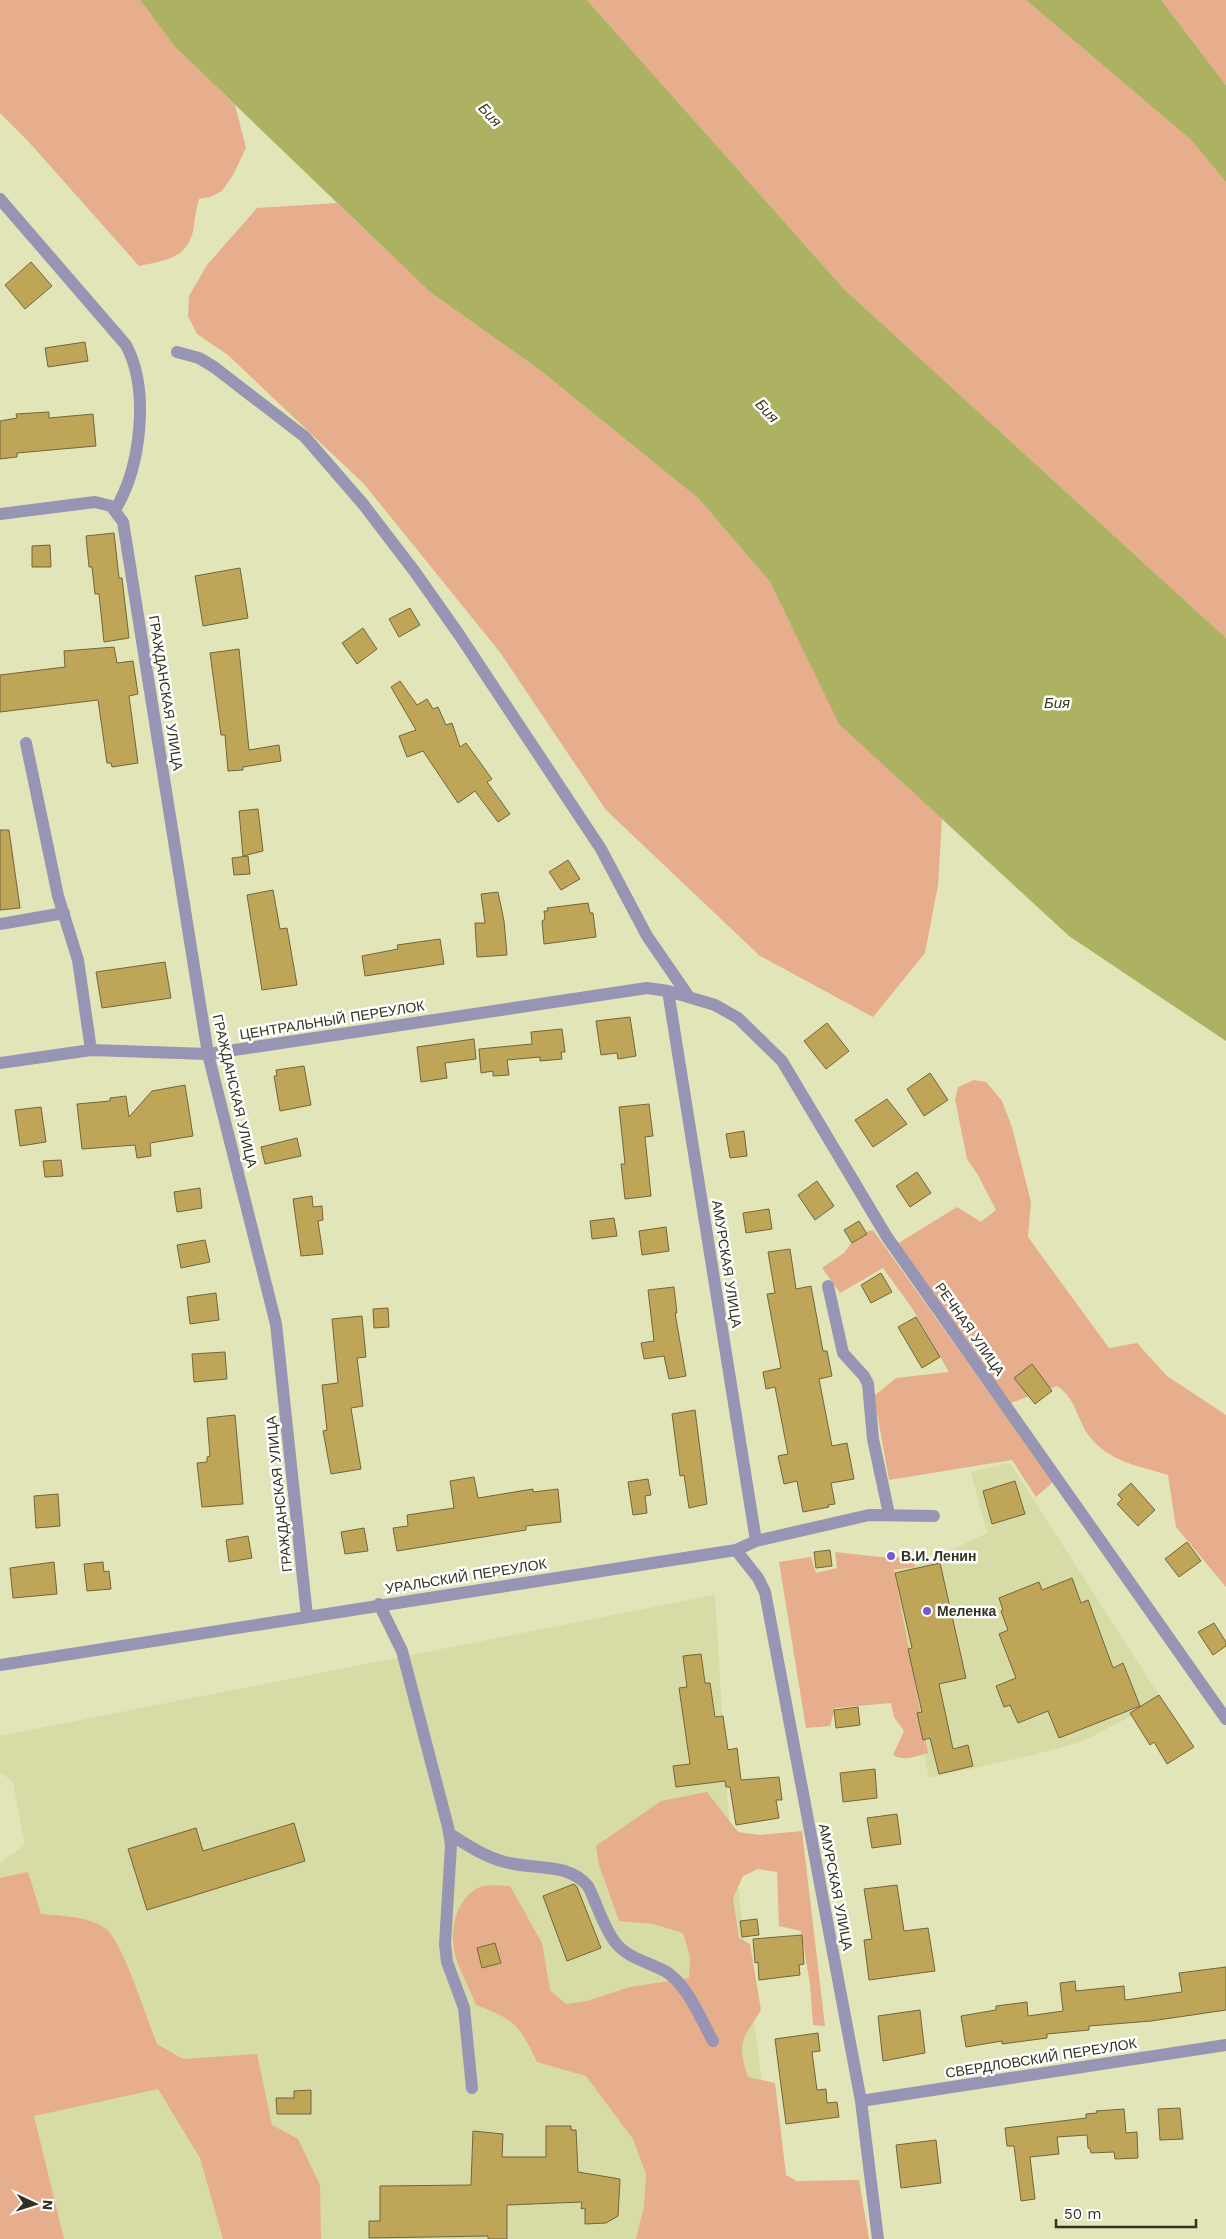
<svg xmlns="http://www.w3.org/2000/svg" width="1226" height="2239" font-family="'Work Sans',sans-serif">
  <style>
    .built { fill: #d7dba5 }
    .green { fill: #e6ae8d }
    .water { fill: #adb162 }
    .building { fill: #bfa557; stroke: #73653d }
    .lines { fill: none; stroke-linecap: round; stroke-linejoin: round }
    .minor { stroke: #9894b4; stroke-width: 12 }
    .poi-dot { fill: #7758d2; stroke: #fff; stroke-width: 2 }
    .labels { text-anchor: middle; dominant-baseline: central; stroke-width: 5; stroke-linejoin: round; paint-order: stroke }
    .street-label { font-size: 14px; fill: #313220; stroke: #fff }
    .poi-label { font-size: 14px; font-weight: bold; fill: #313220; stroke: #fff; text-anchor: start }
    .water-label { font-size: 15px; font-style: italic; fill: #3a3b18; stroke: #fff }
  </style>
  <rect width="100%" height="100%" fill="#e1e5b7"/>
  <path class="built" d="M 1010,1463 L 1162,1700 L 1081,1742 L 1032,1755 L 929,1778 L 887,1575 L 930,1560 L 987,1533 L 971,1472 Z
    M 715,1595 L 727,1797 L 781,2239 L 0,2239 L 0,1863 L 25,1845 L 13,1782 L 0,1772 L 0,1736 Z"/>
  <path class="green" d="M 0,0 L 140,0 L 175,47 L 235,105 L 246,148 L 233,175 L 222,191 L 210,197 L 199,199 C 196,209 195,217 194,226 C 189,259 166,260 139,266 L 28,141 L 0,113 Z
    M 587,0 L 1026,0 L 1191,140 L 1226,182 L 1226,638 L 844,289 Z
    M 1161,0 L 1226,0 L 1226,85 Z
    M 337,203 L 430,292 L 541,371 L 699,499 L 770,582 L 839,723 L 942,819 L 938,885 L 925,953 L 873,1017 L 760,956 L 606,810 L 499,651 L 364,484 L 228,355 L 197,334 L 188,316 L 189,296 L 207,265 L 257,208 Z
    M 974,1080 L 986,1082 L 1002,1101 L 1012,1127 L 1031,1202 L 1028,1237 L 1109,1348 L 1137,1343 L 1167,1376 L 1226,1415 L 1226,1587 L 1176,1527 L 1168,1475 C 1139,1466 1110,1462 1090,1437 C 1076,1419 1077,1399 1057,1386 L 1008,1404 L 897,1244 L 957,1207 L 981,1222 L 996,1210 L 978,1175 L 967,1159 L 955,1099 L 958,1087 Z
    M 873,1230 L 1053,1482 L 1036,1497 L 1012,1460 L 889,1480 L 874,1396 L 896,1378 L 949,1372 L 912,1308 L 883,1268 L 840,1293 L 822,1268 L 844,1253 L 857,1235 Z
    M 835,1552 L 880,1557 L 913,1557 L 915,1567 L 894,1570 L 928,1753 C 917,1756 903,1762 893,1755 L 904,1731 L 894,1717 L 891,1703 L 835,1708 L 830,1726 L 806,1728 L 779,1562 L 811,1557 L 816,1573 L 837,1568 Z
    M 707,1792 L 738,1832 L 760,1835 L 802,1831 L 825,2026 L 813,2025 L 810,1984 L 801,1931 L 779,1926 L 777,1872 L 758,1869 L 743,1876 L 733,1898 L 739,1938 L 750,1944 L 761,2010 C 743,2039 736,2042 748,2077 L 775,2083 L 786,2175 L 797,2181 L 859,2180 L 869,2239 L 636,2239 L 644,2206 L 646,2174 L 633,2139 L 586,2076 L 537,2062 C 519,2024 515,2020 476,2005 C 470,1989 461,1974 456,1958 C 449,1935 454,1902 476,1889 C 485,1883 500,1886 510,1886 L 542,1943 L 550,1990 L 566,2004 L 587,2001 L 630,1987 L 689,1978 L 690,1957 L 683,1933 L 653,1924 L 619,1921 L 599,1865 L 596,1846 L 661,1801 Z
    M 28,1872 L 41,1914 C 62,1916 87,1916 105,1928 C 123,1941 147,2020 157,2044 L 183,2059 L 257,2054 L 272,2125 L 298,2139 L 320,2185 L 321,2239 L 223,2239 L 200,2158 L 158,2089 L 34,2116 L 64,2239 L 0,2239 L 0,1878 Z"/>
  <path class="water" d="M 140,0 L 587,0 L 844,289 L 1226,638 L 1226,1041 L 1069,936 L 839,724 L 770,582 L 699,499 L 541,371 L 430,292 L 175,47 Z
    M 1026,0 L 1161,0 L 1226,85 L 1226,182 L 1191,140 Z"/>
  <path class="building" d="M 31,262 L 52,286 L 25,309 L 5,285 Z
    M 85,342 L 88,361 L 48,367 L 45,348 Z
    M 49,412 L 49,418 L 93,414 L 96,446 L 17,453 L 17,457 L 0,459 L 0,421 L 17,418 L 16,414 Z
    M 114,533 L 119,578 L 122,578 L 129,638 L 104,642 L 99,594 L 95,594 L 92,567 L 89,567 L 86,536 Z
    M 50,545 L 51,567 L 32,567 L 32,546 Z
    M 240,568 L 248,618 L 203,626 L 195,576 Z
    M 410,608 L 420,625 L 399,637 L 389,619 Z
    M 363,628 L 377,649 L 357,664 L 342,643 Z
    M 114,647 L 117,663 L 133,661 L 138,694 L 129,696 L 138,763 L 112,767 L 111,763 L 107,763 L 98,700 L 0,712 L 0,675 L 65,667 L 64,651 Z
    M 239,649 L 249,750 L 279,745 L 281,761 L 243,767 L 243,770 L 228,771 L 225,735 L 221,735 L 210,653 Z
    M 400,681 L 417,705 L 427,699 L 433,709 L 438,707 L 446,725 L 452,723 L 460,747 L 466,743 L 492,779 L 487,782 L 510,814 L 498,822 L 475,791 L 458,803 L 423,751 L 407,757 L 399,736 L 416,730 L 391,687 Z
    M 258,809 L 263,851 L 243,856 L 239,811 Z
    M 0,830 L 9,830 L 20,908 L 0,910 Z
    M 248,856 L 250,874 L 234,875 L 232,858 Z
    M 568,860 L 580,879 L 561,890 L 549,872 Z
    M 273,890 L 280,929 L 287,928 L 297,985 L 262,990 L 247,895 Z
    M 498,892 L 504,921 L 507,955 L 477,957 L 475,923 L 485,923 L 481,894 Z
    M 588,903 L 590,913 L 593,913 L 596,937 L 544,944 L 542,921 L 545,919 L 544,911 L 548,911 L 547,908 Z
    M 440,939 L 444,964 L 365,976 L 362,956 L 398,949 L 397,945 Z
    M 165,962 L 171,998 L 102,1008 L 96,972 Z
    M 630,1017 L 636,1056 L 618,1059 L 617,1053 L 601,1055 L 596,1021 Z
    M 827,1023 L 849,1051 L 826,1069 L 804,1041 Z
    M 562,1029 L 565,1052 L 561,1052 L 562,1059 L 540,1061 L 540,1057 L 507,1060 L 509,1075 L 493,1076 L 493,1071 L 481,1073 L 479,1049 L 532,1044 L 531,1032 Z
    M 474,1039 L 476,1059 L 445,1063 L 447,1078 L 421,1082 L 417,1047 Z
    M 304,1066 L 311,1105 L 280,1111 L 274,1076 L 277,1076 L 276,1070 Z
    M 930,1073 L 948,1100 L 924,1116 L 907,1089 Z
    M 185,1085 L 193,1136 L 150,1143 L 151,1156 L 137,1158 L 135,1145 L 82,1149 L 77,1104 L 110,1101 L 110,1098 L 126,1096 L 129,1117 L 152,1091 Z
    M 887,1099 L 907,1124 L 873,1147 L 855,1120 Z
    M 649,1104 L 653,1136 L 645,1137 L 651,1196 L 625,1199 L 621,1164 L 625,1164 L 619,1107 Z
    M 41,1107 L 46,1142 L 20,1146 L 15,1110 Z
    M 744,1131 L 747,1156 L 730,1158 L 726,1134 Z
    M 297,1138 L 301,1156 L 265,1164 L 261,1147 Z
    M 61,1160 L 63,1176 L 45,1177 L 43,1161 Z
    M 917,1172 L 931,1193 L 910,1207 L 896,1186 Z
    M 817,1181 L 834,1206 L 815,1220 L 798,1195 Z
    M 200,1188 L 202,1208 L 177,1212 L 174,1192 Z
    M 312,1196 L 313,1207 L 322,1206 L 323,1220 L 318,1221 L 323,1254 L 301,1256 L 293,1199 Z
    M 769,1209 L 772,1229 L 746,1233 L 743,1213 Z
    M 614,1218 L 617,1236 L 592,1239 L 590,1221 Z
    M 859,1221 L 867,1234 L 852,1243 L 844,1230 Z
    M 666,1227 L 669,1251 L 642,1255 L 639,1231 Z
    M 205,1240 L 210,1262 L 181,1268 L 177,1245 Z
    M 790,1249 L 796,1289 L 811,1286 L 823,1351 L 827,1351 L 832,1376 L 819,1379 L 832,1446 L 847,1443 L 854,1479 L 831,1483 L 835,1504 L 828,1505 L 829,1507 L 803,1512 L 797,1481 L 784,1484 L 778,1456 L 788,1454 L 775,1387 L 766,1389 L 763,1372 L 781,1368 L 767,1294 L 775,1293 L 768,1252 Z
    M 881,1273 L 892,1292 L 871,1303 L 861,1285 Z
    M 674,1287 L 677,1313 L 675,1313 L 686,1376 L 669,1379 L 664,1356 L 644,1359 L 641,1343 L 654,1341 L 648,1290 Z
    M 216,1293 L 219,1320 L 190,1324 L 187,1297 Z
    M 388,1308 L 389,1327 L 374,1328 L 373,1309 Z
    M 362,1316 L 366,1357 L 357,1358 L 363,1406 L 351,1408 L 361,1469 L 331,1474 L 323,1431 L 327,1430 L 322,1385 L 338,1383 L 332,1319 Z
    M 916,1317 L 940,1357 L 922,1368 L 898,1327 Z
    M 225,1352 L 227,1379 L 194,1382 L 192,1354 Z
    M 1032,1364 L 1052,1391 L 1035,1404 L 1014,1378 Z
    M 695,1410 L 707,1504 L 689,1508 L 684,1475 L 680,1476 L 672,1414 Z
    M 235,1415 L 243,1504 L 202,1507 L 197,1463 L 207,1462 L 207,1457 L 210,1456 L 207,1418 Z
    M 474,1477 L 478,1498 L 533,1489 L 533,1492 L 558,1489 L 561,1522 L 526,1526 L 526,1530 L 397,1551 L 393,1528 L 408,1526 L 407,1515 L 454,1508 L 450,1481 Z
    M 648,1479 L 651,1495 L 645,1496 L 647,1513 L 633,1515 L 628,1482 Z
    M 1015,1481 L 1025,1514 L 992,1524 L 983,1491 Z
    M 1131,1483 L 1155,1510 L 1138,1526 L 1117,1504 L 1122,1499 L 1118,1495 Z
    M 58,1494 L 60,1526 L 36,1528 L 34,1496 Z
    M 364,1528 L 368,1551 L 345,1554 L 341,1532 Z
    M 248,1536 L 252,1558 L 229,1562 L 226,1540 Z
    M 1187,1542 L 1201,1561 L 1179,1577 L 1165,1559 Z
    M 830,1550 L 832,1566 L 816,1568 L 814,1552 Z
    M 54,1562 L 57,1594 L 13,1598 L 10,1568 Z
    M 103,1562 L 104,1572 L 109,1571 L 111,1589 L 87,1591 L 84,1564 Z
    M 940,1563 L 966,1678 L 939,1684 L 953,1749 L 968,1745 L 973,1766 L 939,1774 L 930,1738 L 923,1740 L 917,1713 L 922,1712 L 908,1649 L 912,1648 L 895,1573 Z
    M 1072,1578 L 1081,1603 L 1088,1600 L 1113,1668 L 1123,1663 L 1140,1706 L 1059,1738 L 1048,1711 L 1018,1723 L 1010,1705 L 1004,1707 L 996,1686 L 1016,1678 L 999,1634 L 1008,1630 L 1001,1611 L 1003,1610 L 999,1598 L 1039,1582 L 1042,1590 Z
    M 1214,1623 L 1226,1642 L 1226,1646 L 1213,1655 L 1198,1632 Z
    M 701,1654 L 705,1683 L 710,1683 L 715,1717 L 723,1716 L 728,1750 L 737,1748 L 741,1780 L 779,1777 L 782,1800 L 776,1800 L 779,1818 L 736,1825 L 730,1787 L 726,1787 L 725,1781 L 676,1787 L 673,1766 L 690,1764 L 679,1688 L 687,1687 L 683,1656 Z
    M 1159,1695 L 1194,1747 L 1167,1764 L 1154,1742 L 1150,1745 L 1130,1713 Z
    M 858,1707 L 860,1725 L 836,1728 L 834,1710 Z
    M 875,1769 L 877,1798 L 843,1802 L 840,1773 Z
    M 897,1814 L 901,1844 L 872,1848 L 867,1818 Z
    M 294,1823 L 305,1861 L 147,1910 L 128,1849 L 196,1828 L 203,1851 Z
    M 574,1884 L 577,1887 L 601,1948 L 567,1961 L 543,1896 Z
    M 897,1885 L 904,1931 L 928,1928 L 935,1971 L 869,1980 L 864,1940 L 872,1939 L 864,1889 Z
    M 757,1919 L 759,1935 L 742,1937 L 740,1921 Z
    M 802,1935 L 804,1964 L 799,1965 L 800,1975 L 759,1980 L 758,1962 L 755,1963 L 753,1939 Z
    M 495,1943 L 501,1963 L 482,1968 L 477,1948 Z
    M 1226,1967 L 1226,2010 L 1151,2021 L 1089,2026 L 1089,2030 L 1047,2034 L 1047,2038 L 1002,2044 L 1002,2041 L 966,2047 L 961,2016 L 996,2010 L 996,2006 L 1027,2002 L 1028,2016 L 1063,2011 L 1060,1983 L 1075,1981 L 1076,1991 L 1124,1986 L 1125,2000 L 1182,1992 L 1179,1973 Z
    M 920,2010 L 925,2053 L 883,2061 L 878,2016 Z
    M 818,2033 L 820,2051 L 812,2052 L 817,2090 L 826,2089 L 827,2103 L 837,2102 L 839,2117 L 786,2124 L 775,2039 Z
    M 311,2090 L 311,2114 L 277,2114 L 276,2098 L 294,2098 L 294,2091 Z
    M 1180,2108 L 1183,2139 L 1160,2140 L 1158,2109 Z
    M 1124,2109 L 1126,2133 L 1137,2132 L 1138,2158 L 1115,2159 L 1114,2152 L 1091,2153 L 1090,2149 L 1088,2148 L 1087,2135 L 1057,2137 L 1059,2154 L 1030,2157 L 1035,2199 L 1021,2201 L 1014,2146 L 1007,2146 L 1005,2128 L 1086,2118 L 1086,2114 L 1097,2113 L 1096,2111 Z
    M 546,2126 L 571,2126 L 571,2130 L 576,2130 L 578,2172 L 620,2179 L 618,2216 L 606,2223 L 585,2224 L 585,2208 L 581,2209 L 582,2202 L 507,2205 L 507,2239 L 488,2239 L 488,2236 L 369,2238 L 369,2221 L 380,2221 L 380,2186 L 471,2185 L 473,2131 L 503,2134 L 502,2157 L 546,2157 Z
    M 936,2140 L 941,2183 L 901,2188 L 896,2145 Z"/>
  <g class="lines">
    <path class="minor" d="M 0,199 L 126,345 C 150,390 141,467 115,510
      M 177,352 L 199,358 L 214,367 L 305,437 L 363,504 L 415,572 L 460,636 L 601,849 L 647,936 L 689,997
      M 0,514 L 95,502 L 111,506 L 123,522 L 208,1054 L 276,1324 L 307,1616
      M 26,743 L 58,896 L 78,960 L 91,1050
      M 0,924 L 64,913
      M 668,991 L 756,1541
      M 0,1063 L 91,1050 L 208,1054 L 647,988 L 668,991 L 715,1005 L 738,1018 L 782,1061 L 887,1237 L 1226,1719
      M 828,1286 L 843,1353 L 864,1376 L 868,1384 L 873,1439 L 889,1514
      M 736,1550 L 758,1578 L 765,1592 L 861,2101 L 878,2239
      M 379,1604 L 402,1651 L 448,1827 L 451,1845 L 445,1944 L 447,1962 L 464,2008 L 472,2088
      M 0,1665 L 736,1550 L 756,1541 L 869,1515 L 934,1516
      M 450,1834 C 467,1845 485,1857 505,1862 C 533,1870 568,1862 588,1886 C 597,1904 603,1926 615,1942 C 627,1958 648,1962 665,1971 C 688,1985 700,2018 713,2041
      M 861,2101 L 1226,2045"/>
  </g>
  <g class="poi-dot">
    <circle cx="891" cy="1556" r="5"/>
    <circle cx="927" cy="1611" r="5"/>
  </g>
  <g class="labels">
    <g class="street-label">
      <text transform="translate(166 693) rotate(81)">ГРАЖДАНСКАЯ УЛИЦА</text>
      <text transform="translate(332 1020) rotate(-9)">ЦЕНТРАЛЬНЫЙ ПЕРЕУЛОК</text>
      <text transform="translate(235 1091) rotate(77)">ГРАЖДАНСКАЯ УЛИЦА</text>
      <text transform="translate(727 1264) rotate(81)">АМУРСКАЯ УЛИЦА</text>
      <text transform="translate(970 1329) rotate(55)">РЕЧНАЯ УЛИЦА</text>
      <text transform="translate(279 1494) rotate(-96)">ГРАЖДАНСКАЯ УЛИЦА</text>
      <text transform="translate(466 1576) rotate(-9)">УРАЛЬСКИЙ ПЕРЕУЛОК</text>
      <text transform="translate(836 1887) rotate(79)">АМУРСКАЯ УЛИЦА</text>
      <text transform="translate(1041 2058) rotate(-9)">СВЕРДЛОВСКИЙ ПЕРЕУЛОК</text>
    </g>
    <g class="poi-label">
      <text x="901" y="1556">В.И. Ленин</text>
      <text x="937" y="1611">Меленка</text>
    </g>
    <g class="water-label">
      <text transform="translate(490 115) rotate(47)">Бия</text>
      <text transform="translate(767 411) rotate(47)">Бия</text>
      <text x="1057" y="703">Бия</text>
    </g>
  </g>
  <g transform="translate(35 2204) rotate(94)" stroke="#ffffff" stroke-width="4" paint-order="stroke">
  <path d="M0-4L9 19L0 12L-9 19Z" fill="#313220"/>
  <text y="-8" font-size="14" font-weight="bold" text-anchor="middle" fill="#313220">N</text>
  </g>
  <path d="M1056 2219v8h140v-8" fill="none" stroke="#313220" stroke-width="2.5"/>
  <text x="1064" y="2219" font-size="15" fill="#313220" stroke="#ffffff" stroke-width="4" paint-order="stroke">50 m</text>
</svg>
